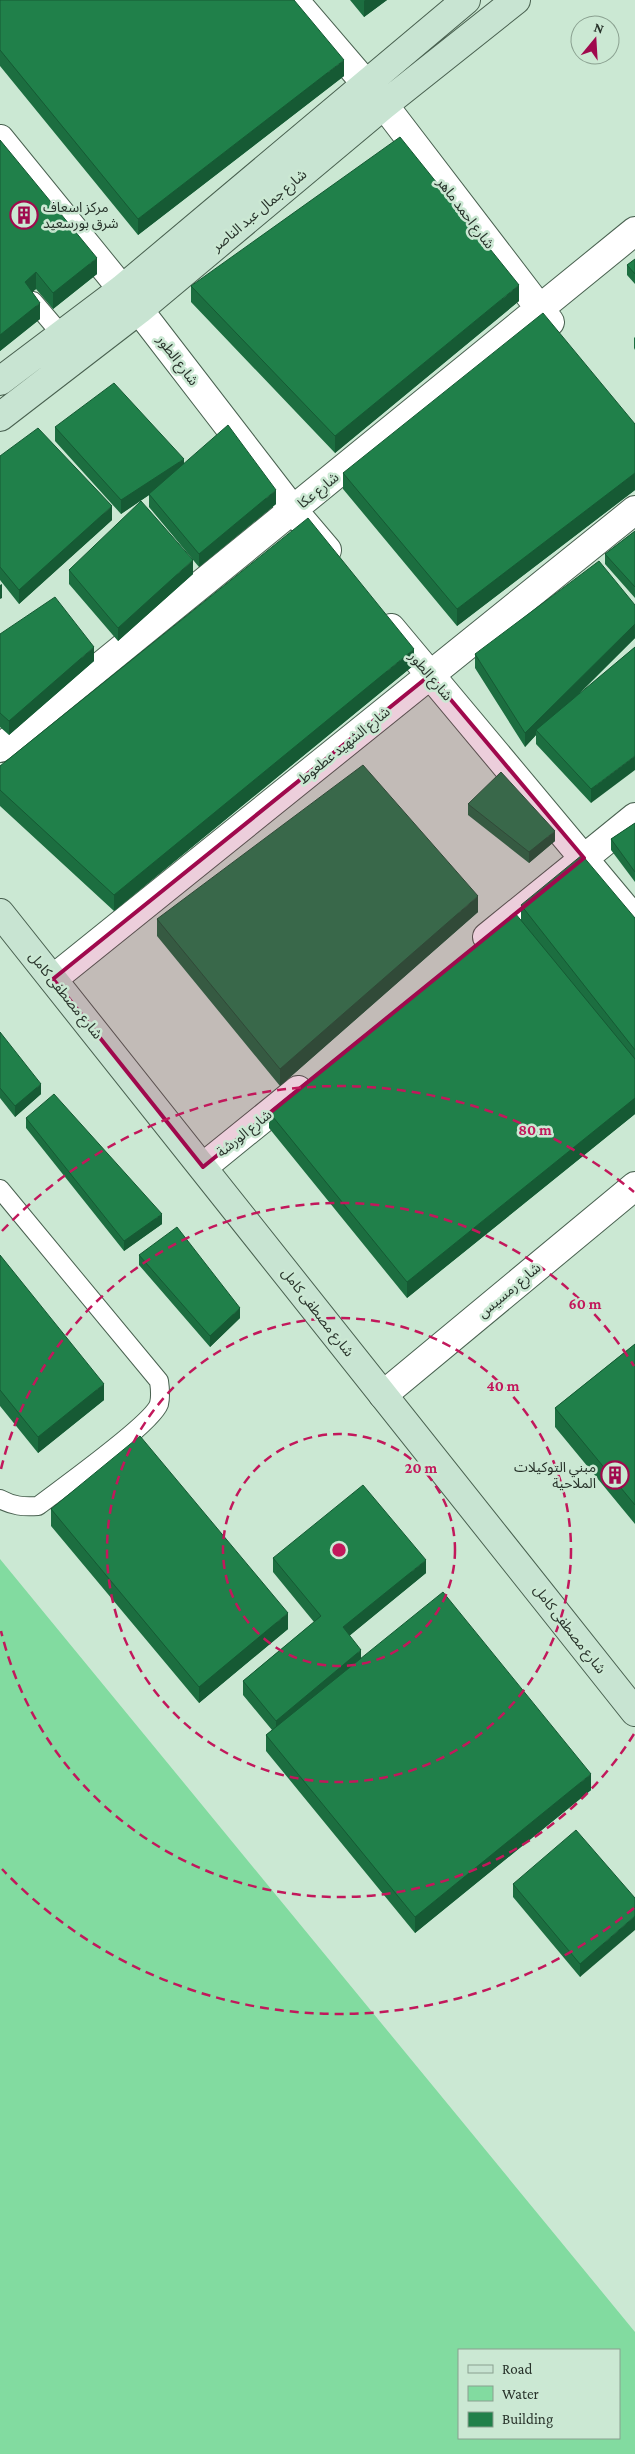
<svg xmlns="http://www.w3.org/2000/svg" width="635" height="2454" font-family="'Crimson Pro','Noto Sans Arabic',serif">
  <style>
    .water { fill: #82dba0; fill-rule: evenodd }
    .lines { fill: none; stroke-linecap: round; stroke-linejoin: round }
    .service-casing { stroke: #496150; stroke-width: 20 }
    .minor-casing { stroke: #496150; stroke-width: 30 }
    .secondary-casing { stroke: #496150; stroke-width: 30 }
    .service { stroke: #fff; stroke-width: 18 }
    .minor { stroke: #fff; stroke-width: 28 }
    .secondary { stroke: #c8e4d2; stroke-width: 28 }
    .wall { fill: #1c6e40 }
    .shaded-wall { fill: #165a34 }
    .building { fill: #20804a; stroke: #165a34 }
    .marked { fill: #a0094d; fill-opacity: 0.2; stroke: #a0094d; stroke-width: 4; stroke-linejoin: round }
    .ring { fill: none; stroke: #c2185b; stroke-width: 2.5; stroke-dasharray: 9 6 }
    .labels { text-anchor: middle; dominant-baseline: central; stroke-width: 5; stroke-linejoin: round; paint-order: stroke }
    .poi-label { font-size: 14px; fill: #28332b; stroke: #cbe8d3; text-anchor: start }
    .street-label { font-size: 14px; fill: #28332b; stroke: #cbe8d3 }
    .centre { fill: #c2185b; stroke: #cbe8d3; stroke-width: 2.5 }
    .ring-label { font-size: 15px; text-anchor: middle; font-weight: bold; fill: #c2185b; stroke: #cbe8d3; stroke-width: 5; stroke-linejoin: round; paint-order: stroke }
  </style>
  <rect width="100%" height="100%" fill="#cbe8d3"/>
  <path class="water" d="M 0,1559 L 635,2332 L 635,2454 L 0,2454 ZM 459,2350 L 619,2350 L 619,2438 L 459,2438 Z"/>
  <g class="lines">
    <g class="service-casing">
      <path id="service" d="M 33,301 L 61,334
        M 0,1189 L 159,1381 C 160,1388 161,1396 159,1404 C 152,1424 60,1489 38,1506 C 23,1507 13,1506 0,1499"/>
    </g>
    <g class="minor-casing">
      <path id="minor" d="M 294,0 L 384,105 L 550,322
        M 0,139 L 139,310 L 293,510 L 327,550
        M 391,628 L 635,920
        M 0,748 L 635,231
        M 487,937 L 635,817
        M 53,979 L 635,510
        M 203,1167 L 298,1090
        M 383,1395 L 635,1186"/>
    </g>
    <g class="secondary-casing">
      <path id="secondary" d="M 0,381 L 122,289 L 466,0
        M 0,417 L 139,310 L 384,105 L 516,0
        M 0,913 L 635,1712"/>
    </g>
    <use href="#service" class="service"/>
    <use href="#minor" class="minor"/>
    <use href="#secondary" class="secondary"/>
  </g>
  <path class="wall" d="M 0,0 L 344,76 L 138,235 L 0,66 Z
    M 350,0 L 387,0 L 364,17 Z
    M 0,140 L 97,274 L 53,309 L 36,289 L 32,292 L 40,319 L 0,351 Z
    M 635,259 L 635,284 L 627,275 L 627,265 Z
    M 191,286 L 519,301 L 335,453 L 191,302 Z
    M 635,337 L 635,350 L 634,348 L 634,338 Z
    M 635,424 L 635,490 L 457,626 L 343,489 L 343,473 Z
    M 55,427 L 184,463 L 276,504 L 199,567 L 149,507 L 149,495 L 121,514 L 55,441 Z
    M 0,456 L 112,520 L 19,604 L 0,580 Z
    M 635,531 L 635,598 L 605,564 L 605,554 Z
    M 69,570 L 193,574 L 118,641 L 69,584 Z
    M 635,605 L 635,638 L 573,700 L 635,647 L 591,803 L 536,744 L 536,735 L 525,747 L 475,668 L 475,654 Z
    M 0,634 L 94,661 L 9,735 L 0,727 Z
    M 414,665 L 114,911 L 0,806 L 0,766 Z
    M 468,804 L 555,841 L 529,863 L 468,815 Z
    M 635,823 L 635,882 L 611,850 L 611,839 Z
    M 521,905 L 635,918 L 635,1114 L 407,1298 L 269,1128 L 269,1112 L 521,919 Z
    M 478,912 L 280,1086 L 157,936 L 157,919 Z
    M 0,1032 L 41,1094 L 15,1117 L 0,1098 Z
    M 26,1118 L 162,1224 L 124,1251 L 26,1128 Z
    M 0,1255 L 104,1400 L 38,1453 L 0,1406 Z
    M 139,1255 L 240,1318 L 210,1347 L 139,1265 Z
    M 635,1344 L 635,1524 L 555,1427 L 555,1408 Z
    M 51,1509 L 288,1629 L 199,1703 L 51,1526 Z
    M 273,1558 L 426,1573 L 349,1636 L 361,1658 L 591,1790 L 415,1933 L 266,1751 L 266,1735 L 272,1730 L 243,1695 L 243,1681 L 314,1622 L 273,1572 Z
    M 513,1884 L 635,1898 L 580,1977 L 513,1897 Z"/>
  <path class="shaded-wall" d="M 365,0 L 387,0 L 364,17 L 364,1 Z
    M 344,60 L 344,76 L 138,235 L 138,219 Z
    M 97,258 L 97,274 L 53,309 L 53,293 Z
    M 36,272 L 36,289 L 25,298 L 25,282 Z
    M 519,285 L 519,301 L 335,453 L 335,436 Z
    M 40,303 L 40,319 L 0,351 L 0,335 Z
    M 184,459 L 184,473 L 149,494 L 149,495 L 121,514 L 121,500 Z
    M 635,473 L 635,490 L 457,626 L 457,609 Z
    M 276,490 L 276,504 L 199,567 L 199,554 Z
    M 112,506 L 112,520 L 19,604 L 19,590 Z
    M 193,560 L 193,574 L 118,641 L 118,628 Z
    M 2,584 L 2,598 L 0,599 L 0,585 Z
    M 635,624 L 635,638 L 539,733 L 536,730 L 536,735 L 525,747 L 525,733 Z
    M 94,647 L 94,661 L 9,735 L 9,721 Z
    M 414,649 L 414,665 L 114,911 L 114,895 Z
    M 635,756 L 635,770 L 591,803 L 591,789 Z
    M 555,831 L 555,841 L 529,863 L 529,852 Z
    M 478,896 L 478,912 L 280,1086 L 280,1069 Z
    M 41,1084 L 41,1094 L 15,1117 L 15,1106 Z
    M 635,1098 L 635,1114 L 407,1298 L 407,1282 Z
    M 162,1214 L 162,1224 L 124,1251 L 124,1241 Z
    M 240,1308 L 240,1318 L 210,1347 L 210,1336 Z
    M 104,1384 L 104,1400 L 38,1453 L 38,1437 Z
    M 426,1560 L 426,1573 L 343,1641 L 343,1627 Z
    M 288,1613 L 288,1629 L 199,1703 L 199,1687 Z
    M 361,1650 L 361,1664 L 276,1735 L 276,1721 Z
    M 591,1774 L 591,1790 L 415,1933 L 415,1917 Z
    M 635,1916 L 635,1930 L 580,1977 L 580,1964 Z"/>
  <path class="building" d="M 0,0 L 294,0 L 344,60 L 138,219 L 0,50 Z
    M 400,137 L 519,285 L 335,436 L 191,286 Z
    M 0,140 L 97,258 L 53,293 L 36,272 L 25,282 L 40,303 L 0,335 Z
    M 635,259 L 635,274 L 627,265 Z
    M 543,313 L 635,424 L 635,473 L 457,609 L 343,473 Z
    M 114,383 L 184,459 L 121,500 L 55,427 Z
    M 228,425 L 276,490 L 199,554 L 149,494 Z
    M 38,428 L 112,506 L 19,590 L 0,567 L 0,456 Z
    M 141,501 L 193,560 L 118,628 L 69,570 Z
    M 308,518 L 414,649 L 114,895 L 0,790 L 0,766 Z
    M 635,531 L 635,587 L 605,554 Z
    M 599,561 L 635,605 L 635,624 L 525,733 L 475,654 Z
    M 55,597 L 94,647 L 9,721 L 0,713 L 0,634 Z
    M 635,647 L 635,756 L 591,789 L 536,730 Z
    M 363,765 L 478,896 L 280,1069 L 157,919 Z
    M 501,772 L 555,831 L 529,852 L 468,804 Z
    M 635,823 L 635,872 L 611,839 Z
    M 582,855 L 635,918 L 635,1050 L 521,905 Z
    M 515,913 L 635,1059 L 635,1098 L 407,1282 L 269,1112 Z
    M 0,1032 L 41,1084 L 15,1106 L 0,1088 Z
    M 54,1094 L 162,1214 L 124,1241 L 26,1118 Z
    M 177,1227 L 240,1308 L 210,1336 L 139,1255 Z
    M 0,1255 L 104,1384 L 38,1437 L 0,1390 Z
    M 635,1344 L 635,1505 L 555,1408 Z
    M 140,1436 L 288,1613 L 199,1687 L 51,1509 Z
    M 363,1485 L 426,1560 L 343,1627 L 361,1650 L 276,1721 L 243,1681 L 321,1616 L 273,1558 Z
    M 443,1592 L 591,1774 L 415,1917 L 266,1735 Z
    M 576,1830 L 635,1898 L 635,1916 L 580,1964 L 513,1884 Z"/>
  <path class="marked" d="M 430,675 L 584,858 L 203,1167 L 53,979 Z"/>
  <g class="ring">
    <circle cx="339" cy="1550" r="116"/>
    <circle cx="339" cy="1550" r="232"/>
    <path d="M634 1734A348 348 0 0 1 1 1631M1 1469A348 348 0 0 1 634 1366"/>
    <path d="M634 1908A464 464 0 0 1 2 1869M2 1231A464 464 0 0 1 634 1192"/>
  </g>
  <defs>
    <g id="building-ring" transform="scale(1.4375)"><circle r="9.5" fill="#cbe8d3" stroke="#a0094d" stroke-width="1.5"/><path d="M-4-6H4V6H1V3H-1V6H-4ZM-2.5-4.3h1.7v1.8h-1.7ZM.8-4.3h1.7v1.8H.8ZM-2.5-1h1.7V.8h-1.7ZM.8-1h1.7V.8H.8Z" fill="#a0094d"/></g>
  </defs>
  <g fill-rule="evenodd">
    <use href="#building-ring" x="24" y="215"/>
    <use href="#building-ring" x="615" y="1475"/>
  </g>
  <g class="labels">
    <g class="poi-label">
      <text x="43" y="207">مركز اسعاف<tspan x="43" dy="16">شرق بورسعيد</tspan></text>
      <text x="596" y="1467" text-anchor="end">مبني التوكيلات<tspan x="596" dy="16">الملاحية</tspan></text>
    </g>
    <g class="street-label">
      <text transform="translate(259 210) rotate(-40)">شارع جمال عبد الناصر</text>
      <text transform="translate(466 213) rotate(53)">شارع احمد ماهر</text>
      <text transform="translate(178 360) rotate(53)">شارع الطور</text>
      <text transform="translate(318 490) rotate(-39)">شارع عكا</text>
      <text transform="translate(431 676) rotate(50)">شارع الطور</text>
      <text transform="translate(344 745) rotate(-39)">شارع الشهيد عطعوط</text>
      <text transform="translate(66 995) rotate(51)">شارع مصطفى كامل</text>
      <text transform="translate(244 1133) rotate(-39)">شارع الورشة</text>
      <text transform="translate(509 1290) rotate(-40)">شارع رمسيس</text>
      <text transform="translate(318 1312) rotate(52)">شارع مصطفى كامل</text>
      <text transform="translate(570 1629) rotate(52)">شارع مصطفى كامل</text>
    </g>
  </g>
  <circle cx="339" cy="1550" r="8" class="centre"/>
  <g class="ring-label">
    <text x="535" y="1135">80 m</text>
    <text x="585" y="1309">60 m</text>
    <text x="503" y="1391">40 m</text>
    <text x="421" y="1473">20 m</text>
  </g>
  <rect x="458" y="2349" width="162" height="90" fill="#cbe8d3" stroke="#8aa090"/>
  <rect x="468" y="2365" width="25" height="8" fill="#c8e4d2" stroke="#8aa090"/>
  <text x="502" y="2374" font-size="15" fill="#28332b">Road</text>
  <rect x="468" y="2386" width="25" height="15" fill="#82dba0" stroke="#8aa090"/>
  <text x="502" y="2399" font-size="15" fill="#28332b">Water</text>
  <rect x="468" y="2412" width="25" height="15" fill="#20804a" stroke="#8aa090"/>
  <text x="502" y="2424" font-size="15" fill="#28332b">Building</text>
  <g transform="translate(595 40) rotate(18)"><circle r="24" fill="#cbe8d3" stroke="#8aa090"/>
  <path d="M0-4L9 19L0 12L-9 19Z" fill="#a0094d"/>
  <text y="-8" font-size="14" font-weight="bold" text-anchor="middle" fill="#28332b">N</text>
  </g>
</svg>
